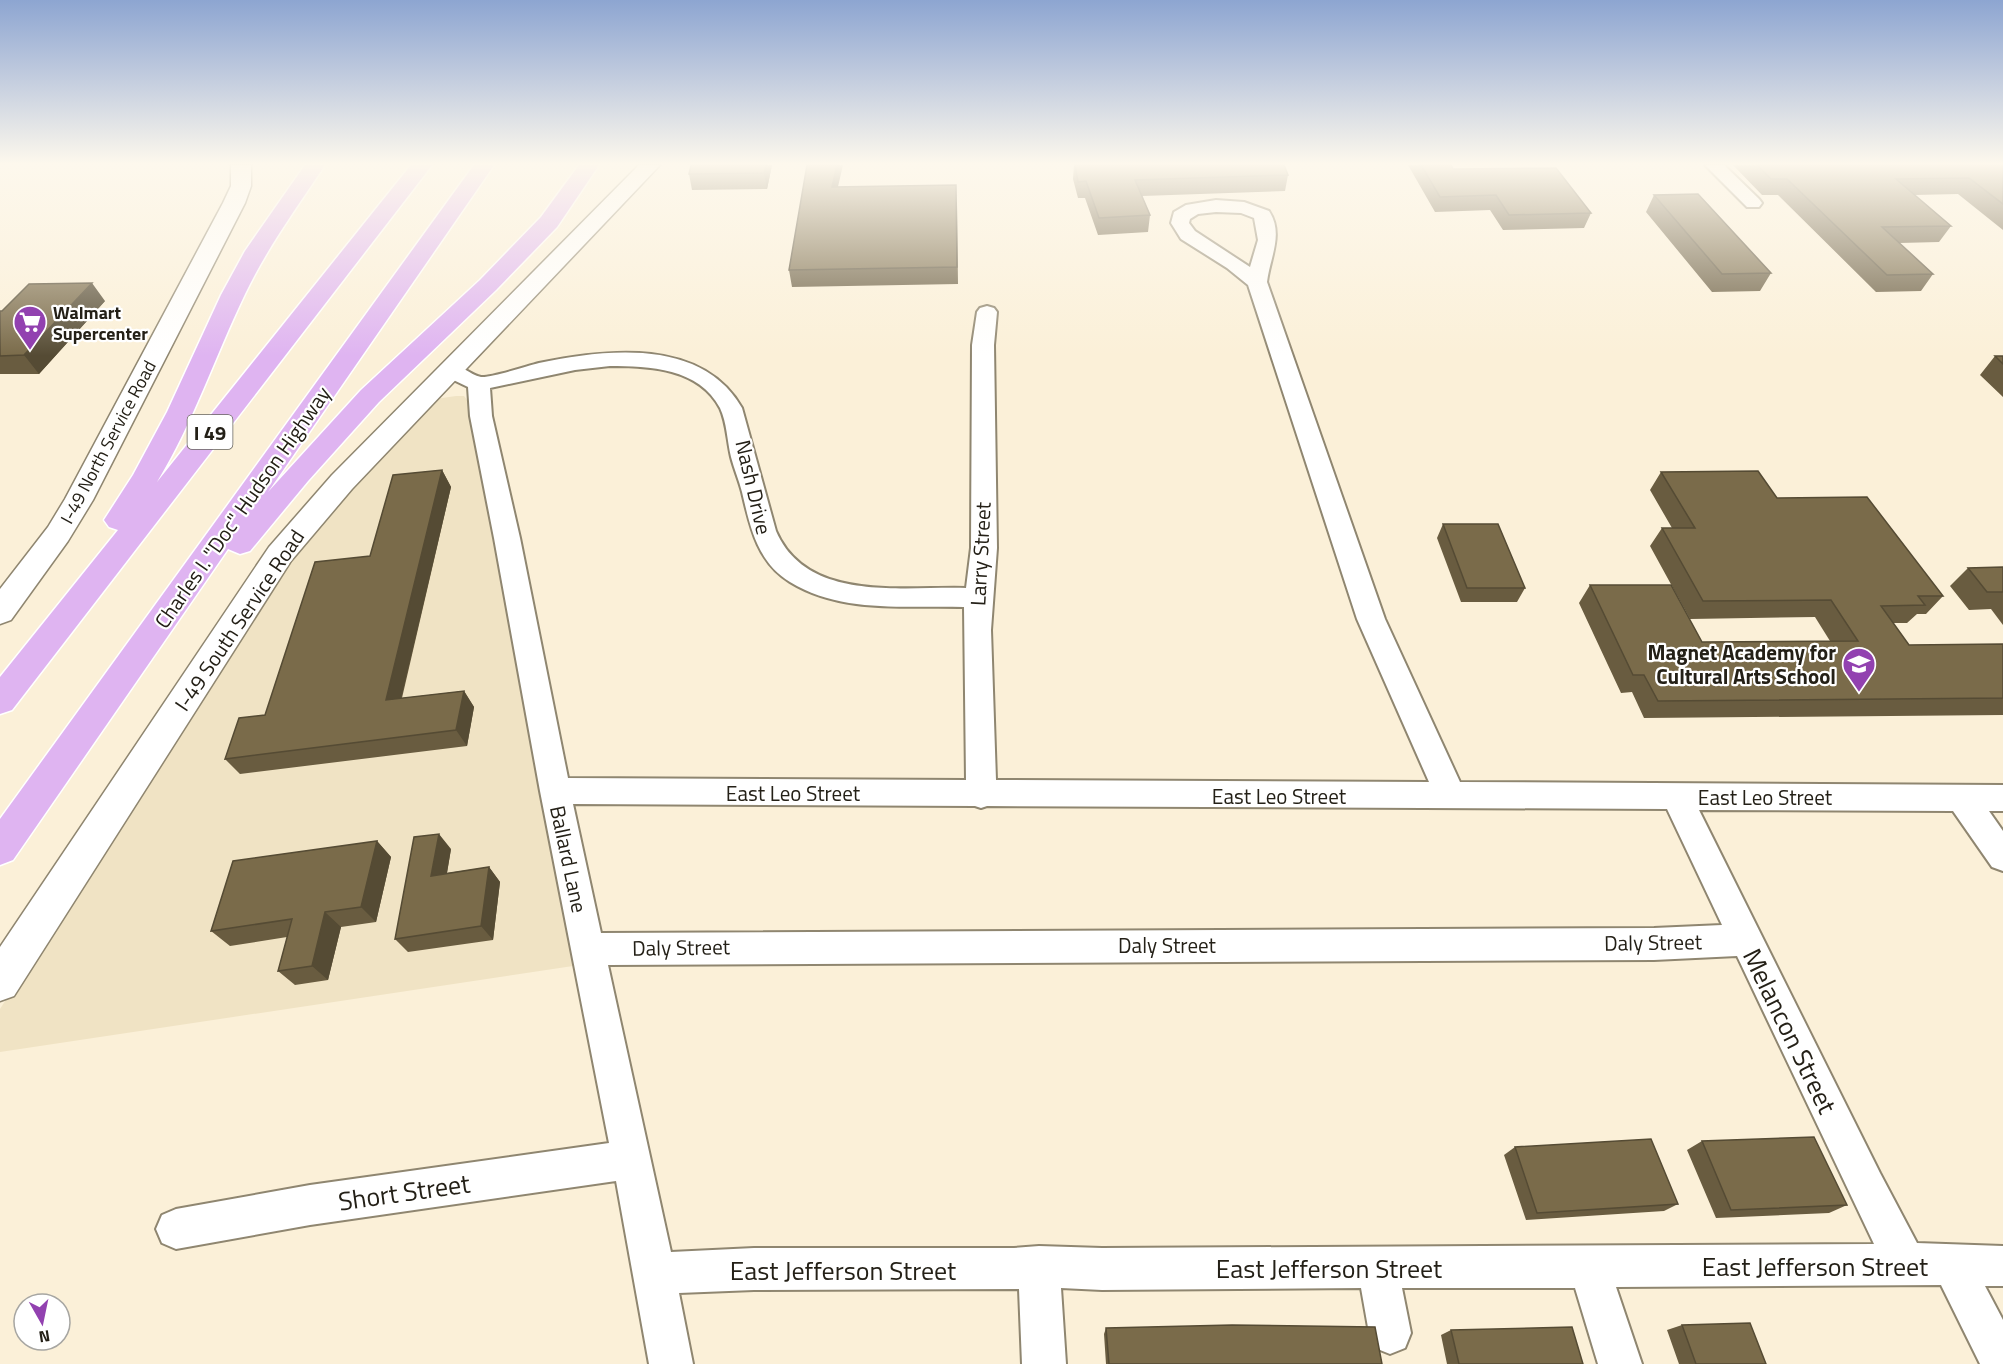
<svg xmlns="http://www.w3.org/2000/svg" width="2003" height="1364" font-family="'Titillium Web',sans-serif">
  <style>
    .built { fill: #f0e3c4 }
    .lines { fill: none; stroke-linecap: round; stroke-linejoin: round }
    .minor-casing { stroke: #8f8670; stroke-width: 4 }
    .tertiary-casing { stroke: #8f8670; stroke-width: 3 }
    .motorway-casing { stroke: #fff; stroke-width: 3 }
    .minor { fill: #fff; fill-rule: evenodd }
    .tertiary { fill: #fff; fill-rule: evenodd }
    .motorway { fill: #dfb4f1; fill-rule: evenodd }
    .wall { fill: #695c40 }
    .shaded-wall { fill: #554b34 }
    .building { fill: #7a6b4a; stroke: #554b34; stroke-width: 1.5 }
    .labels { text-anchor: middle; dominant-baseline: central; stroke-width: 4.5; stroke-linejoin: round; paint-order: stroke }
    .far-poi-label { font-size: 18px; font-weight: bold; fill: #242017; stroke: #fff; text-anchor: start }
    .far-street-label { font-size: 18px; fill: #242017; stroke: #fff }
    .shield { fill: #fff; stroke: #66635d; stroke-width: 1.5 }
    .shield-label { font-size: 20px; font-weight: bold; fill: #242017 }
    .street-label { font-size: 21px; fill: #242017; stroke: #fff }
    .poi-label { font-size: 21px; font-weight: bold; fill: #242017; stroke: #fff; text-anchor: end }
    .near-street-label { font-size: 26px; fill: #242017; stroke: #fff }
  </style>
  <rect width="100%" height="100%" fill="#fbf0d8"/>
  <path class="built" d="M 456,396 L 464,396 L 468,401 L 573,966 L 0,1052 L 0,1009 L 260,601 L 297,549 L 435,399 Z"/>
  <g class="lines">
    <g class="minor-casing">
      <path id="minor" d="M 1705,165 L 1724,165 L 1759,199 L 1762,203 L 1759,207 L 1747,207 Z
        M 1216,200 L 1244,202 L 1269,211 C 1284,234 1270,257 1267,282 L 1385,619 L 1460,782 L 2003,785 L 2003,811 L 1989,811 L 2003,831 L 2003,871 L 1992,867 L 1953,811 L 1699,810 L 1880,1173 L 1917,1243 L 2003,1246 L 2003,1286 L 1985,1286 L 2003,1320 L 2003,1364 L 1980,1364 L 1941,1285 L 1616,1287 L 1642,1364 L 1598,1364 L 1575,1288 L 1402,1288 L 1411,1333 L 1405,1348 L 1390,1354 L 1375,1348 L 1369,1333 L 1361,1288 L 1102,1290 L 1061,1288 L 1066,1364 L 1022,1364 L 1019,1289 L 754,1290 L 679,1293 L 693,1364 L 649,1364 L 616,1181 L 310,1225 L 176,1249 L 162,1243 L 156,1229 L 162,1215 L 176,1209 L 310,1185 L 609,1143 L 540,791 L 494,538 L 470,416 L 468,387 L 443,375 L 440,370 L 443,365 C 460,361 467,374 481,377 C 491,378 527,366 539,363 C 607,349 702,338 742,408 L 776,531 C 807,603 903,586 966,588 L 971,548 L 972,345 L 977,312 L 980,308 L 987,306 L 994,308 L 997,312 L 994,345 L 997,548 L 991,630 L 996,780 L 1429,782 L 1357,619 L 1248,285 L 1227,268 L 1181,239 L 1171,223 L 1174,212 L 1186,205 ZM 1216,212 L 1241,213 L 1254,218 L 1258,240 L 1250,267 L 1195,231 L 1189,223 L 1190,219 L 1198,214 ZM 610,366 C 649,366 699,368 720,408 C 727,423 727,440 731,457 C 734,469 739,480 742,492 C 750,526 757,562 790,582 C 842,614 906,605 964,607 L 966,780 L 568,778 L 520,538 L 492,416 L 490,388 L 575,370 ZM 573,804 L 975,806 L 981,808 L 987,806 L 1667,809 L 1722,925 L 1654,928 L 601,933 ZM 1737,956 L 1874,1244 L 1102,1248 L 1039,1246 L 1014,1248 L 754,1248 L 671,1252 L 608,965 L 1654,960 Z"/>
    </g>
    <g class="tertiary-casing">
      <path id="tertiary" d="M 231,165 L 251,165 L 251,186 L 245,203 L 93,500 L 68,541 L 11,620 L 0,624 L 0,589 L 48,527 L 65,499 L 223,203 L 231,186 Z
        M 639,165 L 660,165 L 352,489 L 291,561 L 14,996 L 0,1001 L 0,947 L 269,547 L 332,475 Z"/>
    </g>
    <g class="motorway-casing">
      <path id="motorway" d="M 305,165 L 325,165 C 297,207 267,248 245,294 C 215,356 193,423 157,482 L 411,165 L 432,165 L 12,710 L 0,714 L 0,677 L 118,530 L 109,527 L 104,520 L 133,475 L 167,412 L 221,295 L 245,251 Z
        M 474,165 L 494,165 L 268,492 L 361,390 L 480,280 L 541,217 L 579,165 L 599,165 L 557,227 L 496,290 L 379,402 L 308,481 L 250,551 L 240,554 L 228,549 L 13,860 L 0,865 L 0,819 Z"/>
    </g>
    <use href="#minor" class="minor"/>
    <use href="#tertiary" class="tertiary"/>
    <use href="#motorway" class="motorway"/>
  </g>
  <path class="wall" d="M 691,165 L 772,165 L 767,189 L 692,190 L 689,174 Z
    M 1074,165 L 1284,165 L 1288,175 L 1285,191 L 1142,196 L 1150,215 L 1148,232 L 1098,235 L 1085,198 L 1078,198 L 1073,179 Z
    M 1408,165 L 1451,165 L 1453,169 L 1591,213 L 1584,228 L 1503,230 L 1490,210 L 1435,212 Z
    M 1733,165 L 2003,165 L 2003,230 L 1958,194 L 1914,195 L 1951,226 L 1939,242 L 1899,243 L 1933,274 L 1921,291 L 1876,292 L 1778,195 L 1762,195 Z
    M 838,187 L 957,202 L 958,284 L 792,287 L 789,270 Z
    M 1654,195 L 1771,273 L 1760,291 L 1712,292 L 1646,212 Z
    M 105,301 L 39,374 L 0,374 L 0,311 Z
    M 1995,356 L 2003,356 L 2003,397 L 1980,375 Z
    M 442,470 L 451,487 L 402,698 L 464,691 L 474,707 L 467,746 L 240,774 L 225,759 L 265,715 L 370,556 Z
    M 1661,472 L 1777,498 L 1943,596 L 1926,614 L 1917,614 L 1907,623 L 1893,623 L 1909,645 L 2003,644 L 2003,715 L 1644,718 L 1632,692 L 1621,693 L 1579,603 L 1590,585 L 1702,642 L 1830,641 L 1815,617 L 1690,619 L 1650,546 L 1662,528 L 1672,528 L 1650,490 Z
    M 1443,524 L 1525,588 L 1517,602 L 1461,602 L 1437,538 Z
    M 2003,567 L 2003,625 L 1991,609 L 1969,610 L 1950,586 L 1968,568 Z
    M 377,841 L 391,857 L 376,922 L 341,927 L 328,980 L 295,985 L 278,971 L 287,937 L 230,946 L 211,931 Z
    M 451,849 L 447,873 L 489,867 L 500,882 L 493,940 L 408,952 L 395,939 Z
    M 1702,1141 L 1847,1205 L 1829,1213 L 1716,1218 L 1687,1150 Z
    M 1515,1147 L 1678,1204 L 1664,1211 L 1526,1220 L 1504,1155 Z
    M 1682,1325 L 1766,1364 L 1679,1364 L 1667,1330 Z
    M 1106,1328 L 1382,1364 L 1106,1364 L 1104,1334 Z
    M 1451,1330 L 1583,1364 L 1447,1364 L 1441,1335 Z"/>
  <path class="shaded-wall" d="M 766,165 L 772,165 L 767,189 L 764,173 Z
    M 837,165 L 843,165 L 834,204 L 832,187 Z
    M 92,283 L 105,301 L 39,374 L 24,355 Z
    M 442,470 L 451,487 L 397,716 L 386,700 Z
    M 464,691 L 474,707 L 467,746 L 456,730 Z
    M 439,834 L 451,849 L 444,890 L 431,876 Z
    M 377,841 L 391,857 L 376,922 L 361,907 Z
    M 489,867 L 500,882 L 493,940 L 481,926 Z
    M 325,912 L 341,927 L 328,980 L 312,966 Z"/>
  <path class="building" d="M 691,165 L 766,165 L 764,173 L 689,174 Z
    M 807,165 L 837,165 L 832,187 L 956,185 L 957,267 L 789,270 Z
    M 1075,165 L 1284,165 L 1288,175 L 1135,180 L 1150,215 L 1099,218 L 1086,181 L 1078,182 Z
    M 1421,165 L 1451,165 L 1453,169 L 1556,168 L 1591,213 L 1509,215 L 1496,195 L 1440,197 Z
    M 1757,165 L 2003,165 L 2003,204 L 1969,178 L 1896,179 L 1951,226 L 1882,227 L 1933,274 L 1887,275 L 1787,179 L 1771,179 Z
    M 1698,194 L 1771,273 L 1722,274 L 1654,195 Z
    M 92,283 L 24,355 L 0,356 L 0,311 L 2,311 L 29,284 Z
    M 1995,356 L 2003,356 L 2003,364 Z
    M 442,470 L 386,700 L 464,691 L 456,730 L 225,759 L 239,718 L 265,715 L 315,562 L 370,556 L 393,475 Z
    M 1758,471 L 1777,498 L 1867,497 L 1943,596 L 1918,596 L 1925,605 L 1881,606 L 1909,645 L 2003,644 L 2003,698 L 1658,701 L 1644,675 L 1633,675 L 1590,585 L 1671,585 L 1702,642 L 1858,641 L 1831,600 L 1703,601 L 1662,528 L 1695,528 L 1661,472 Z
    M 1443,524 L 1498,524 L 1525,588 L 1467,588 Z
    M 2003,567 L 2003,592 L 1987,592 L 1968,568 Z
    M 439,834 L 431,876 L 489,867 L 481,926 L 395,939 L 414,837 Z
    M 377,841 L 361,907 L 325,912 L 312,966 L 278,971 L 292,919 L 211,931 L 233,861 Z
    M 1814,1137 L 1847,1205 L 1731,1210 L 1702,1141 Z
    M 1651,1139 L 1678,1204 L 1537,1213 L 1515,1147 Z
    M 1750,1323 L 1766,1364 L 1696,1364 L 1682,1325 Z
    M 1232,1325 L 1375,1327 L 1382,1364 L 1109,1364 L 1106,1328 Z
    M 1572,1327 L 1583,1364 L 1459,1364 L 1451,1330 Z"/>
  <linearGradient id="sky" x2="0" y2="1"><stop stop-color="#8da5d1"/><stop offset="0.46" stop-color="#fdf8ed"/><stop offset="1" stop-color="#fdf8ed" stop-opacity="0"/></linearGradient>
  <rect width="2003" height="356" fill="url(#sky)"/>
  <defs>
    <g id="supermarket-pin" transform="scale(1.725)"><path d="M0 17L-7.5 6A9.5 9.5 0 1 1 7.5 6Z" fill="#9241b0" stroke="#fff"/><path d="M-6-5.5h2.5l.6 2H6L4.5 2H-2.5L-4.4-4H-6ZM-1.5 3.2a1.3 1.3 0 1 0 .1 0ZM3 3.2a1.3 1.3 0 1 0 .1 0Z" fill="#fff"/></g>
    <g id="school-pin" transform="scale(1.725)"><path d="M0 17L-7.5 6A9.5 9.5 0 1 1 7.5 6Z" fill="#9241b0" stroke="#fff"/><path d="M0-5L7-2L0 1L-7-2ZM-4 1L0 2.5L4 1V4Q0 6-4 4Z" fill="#fff"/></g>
  </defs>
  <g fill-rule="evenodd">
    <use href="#supermarket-pin" x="30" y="322"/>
    <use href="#school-pin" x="1859" y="664"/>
  </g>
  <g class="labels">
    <g class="far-poi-label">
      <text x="53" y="312">Walmart<tspan x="53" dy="21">Supercenter</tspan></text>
    </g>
    <g class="far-street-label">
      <text transform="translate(108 442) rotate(-62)">I-49 North Service Road</text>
    </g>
    <rect class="shield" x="187.5" y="415" width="45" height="34" rx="4.5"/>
    <g class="shield-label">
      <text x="210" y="432">I 49</text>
    </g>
    <g class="street-label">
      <text transform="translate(754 487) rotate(77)">Nash Drive</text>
      <text transform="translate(242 507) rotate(-55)">Charles I. "Doc" Hudson Highway</text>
      <text transform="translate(980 554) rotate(-87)">Larry Street</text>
      <text transform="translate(239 620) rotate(-56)">I-49 South Service Road</text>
      <text x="793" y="793">East Leo Street</text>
      <text x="1279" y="796">East Leo Street</text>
      <text x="1765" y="797">East Leo Street</text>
      <text transform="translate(569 859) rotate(78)">Ballard Lane</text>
      <text transform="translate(1653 942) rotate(-1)">Daly Street</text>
      <text x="1167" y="945">Daly Street</text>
      <text transform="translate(681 947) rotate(-1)">Daly Street</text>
    </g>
    <g class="poi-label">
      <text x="1836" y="652">Magnet Academy for<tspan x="1836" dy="24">Cultural Arts School</tspan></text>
    </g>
    <g class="near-street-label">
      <text transform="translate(1790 1031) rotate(64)">Melancon Street</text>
      <text transform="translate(404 1192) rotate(-8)">Short Street</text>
      <text x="1815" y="1266">East Jefferson Street</text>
      <text x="1329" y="1268">East Jefferson Street</text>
      <text x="843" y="1270">East Jefferson Street</text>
    </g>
  </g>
  <g transform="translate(42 1322) rotate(171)"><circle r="28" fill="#ffffff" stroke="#a7a6a2" stroke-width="1.5"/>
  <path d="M0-4.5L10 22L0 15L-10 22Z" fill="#9241b0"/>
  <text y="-9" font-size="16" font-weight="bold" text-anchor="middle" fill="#242017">N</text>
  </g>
</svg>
